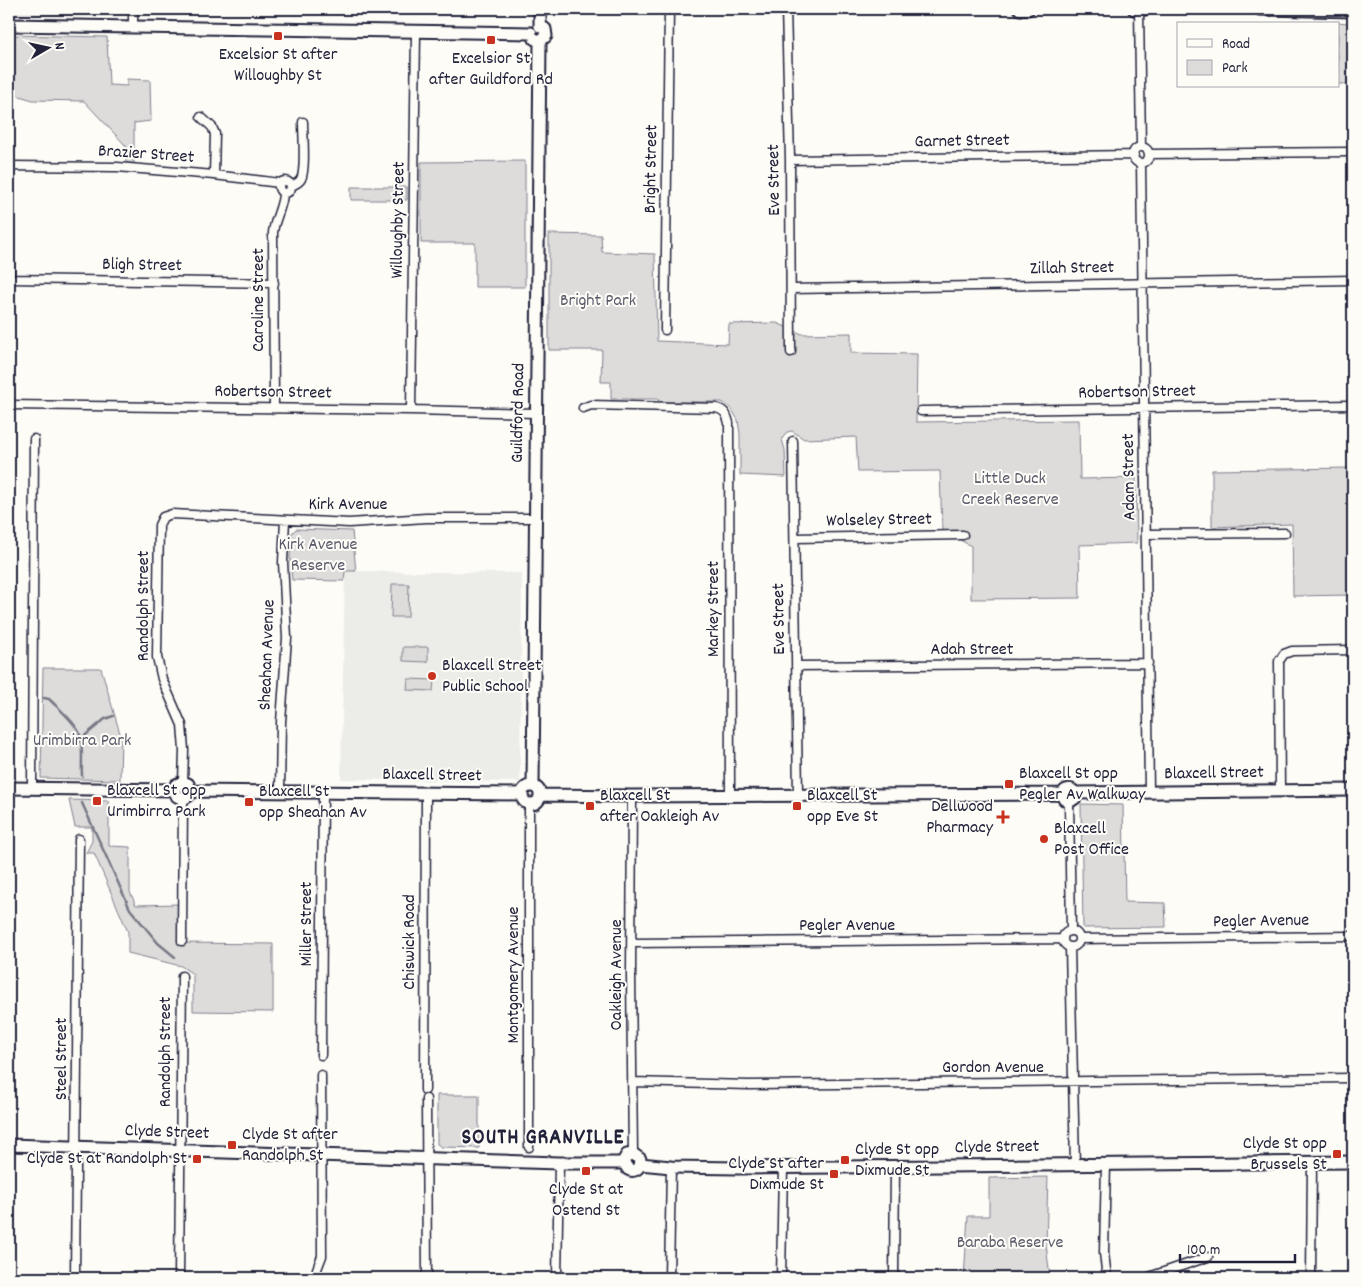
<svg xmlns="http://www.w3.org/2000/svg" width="1362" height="1287" font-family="Dekko,sans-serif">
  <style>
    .built { fill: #ecece9 }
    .green { fill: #dddcdb; stroke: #807f8b }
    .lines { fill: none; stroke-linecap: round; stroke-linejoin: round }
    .stream { stroke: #787885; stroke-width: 2.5 }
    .street-casing { stroke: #22223b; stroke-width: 11 }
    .secondary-casing { stroke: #22223b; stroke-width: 15 }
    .street { stroke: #fdfcf7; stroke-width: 8 }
    .secondary { stroke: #fdfcf7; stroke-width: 11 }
    .poi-dot { fill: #c8321e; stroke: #fdfcf7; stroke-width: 2 }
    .labels { text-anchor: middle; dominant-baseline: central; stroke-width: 4; stroke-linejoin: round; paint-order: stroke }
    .poi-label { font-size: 18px; fill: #22223b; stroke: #fdfcf7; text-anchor: start }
    .street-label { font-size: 18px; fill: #22223b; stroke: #fdfcf7 }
    .park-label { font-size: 18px; fill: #5a5a6b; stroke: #fdfcf7 }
    .district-label { font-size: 22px; font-weight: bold; letter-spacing: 1px; fill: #22223b; stroke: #fdfcf7 }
  </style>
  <rect width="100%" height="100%" fill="#fdfcf7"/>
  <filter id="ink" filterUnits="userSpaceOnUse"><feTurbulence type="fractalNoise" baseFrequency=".02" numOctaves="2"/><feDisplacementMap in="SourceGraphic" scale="10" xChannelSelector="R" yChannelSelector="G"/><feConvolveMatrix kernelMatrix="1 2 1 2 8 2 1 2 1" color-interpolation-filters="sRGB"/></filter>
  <g filter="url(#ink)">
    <path class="built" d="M 9,9 L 75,9 L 75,16 L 9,15 Z
      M 345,571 L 522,573 L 520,782 L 341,779 Z"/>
    <path class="green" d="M 1331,22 L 1353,23 L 1353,84 L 1338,84 L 1338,24 L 1331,24 Z
      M 9,35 L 107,37 L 109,85 L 127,86 L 127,79 L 150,80 L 151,121 L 134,123 L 134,163 L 126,163 L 126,146 L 84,101 L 33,100 L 9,93 Z
      M 525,161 L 525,287 L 475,287 L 475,243 L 421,243 L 421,162 Z
      M 351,187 L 407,187 L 407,200 L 351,200 Z
      M 549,234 L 601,235 L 602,252 L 655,254 L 657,341 L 728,344 L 729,324 L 777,323 L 802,334 L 851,333 L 851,353 L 917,354 L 916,422 L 1079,420 L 1080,479 L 1136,478 L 1137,543 L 1079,545 L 1080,598 L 971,599 L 971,546 L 942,530 L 940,471 L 858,472 L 856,437 L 804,439 L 792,431 L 787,432 L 782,439 L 785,450 L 786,477 L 740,475 L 740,434 L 738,420 L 731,408 L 722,402 L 659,402 L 658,399 L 611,399 L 611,382 L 601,382 L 602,350 L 549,350 Z
      M 1353,468 L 1353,595 L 1293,596 L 1292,524 L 1212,527 L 1212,470 Z
      M 296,529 L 352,531 L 356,571 L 345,571 L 344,581 L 292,580 L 290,557 L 292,533 Z
      M 392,584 L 409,584 L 408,617 L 391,617 Z
      M 403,647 L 428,647 L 428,662 L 403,661 Z
      M 43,668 L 101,668 L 121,737 L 120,780 L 41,778 Z
      M 408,679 L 434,680 L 433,691 L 407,690 Z
      M 69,800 L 109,801 L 109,846 L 130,847 L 130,892 L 136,905 L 179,904 L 180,943 L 273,944 L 273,1012 L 193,1011 L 193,974 L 181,966 L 128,953 L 128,932 L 94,853 L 86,853 L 92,841 L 92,827 L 75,827 Z
      M 1081,804 L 1123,805 L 1125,902 L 1165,903 L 1166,927 L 1083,928 Z
      M 437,1095 L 479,1095 L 479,1148 L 441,1147 L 437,1144 Z
      M 1048,1177 L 1046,1244 L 1050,1278 L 964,1278 L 968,1216 L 989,1216 L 989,1178 Z"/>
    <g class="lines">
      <path class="stream" d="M 44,698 L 49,699 C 58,708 73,720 79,732 C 84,743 81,764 82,776
        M 81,739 L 105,719 L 113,716
        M 82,803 L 130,909 L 158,943 L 175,957"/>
      <g class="street-casing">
        <path id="street" d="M 786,9 L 790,160 L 791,352
          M 1139,9 L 1141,147
          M 133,27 L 133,9
          M 201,117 L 212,127 L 215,134 L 214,175
          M1133 155a8 8 0 1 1 16 0a8 8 0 1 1-16 0Z
          M 1149,154 L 1353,152
          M 790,160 L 1134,155
          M 1141,163 L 1149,792
          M 9,166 L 117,167 L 214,175 L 280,183
          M279 187a6 6 0 1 1 12 0a6 6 0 1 1-12 0Z
          M 291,186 C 295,184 299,183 301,179 C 306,170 303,134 303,122
          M 9,279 L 274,283
          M 9,279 L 9,166
          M 791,289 L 1353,280
          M 665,330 L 669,9
          M 9,405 L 411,410 L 536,413
          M 583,408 L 591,405 L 716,408 C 725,410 727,415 729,423 L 730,796
          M 274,409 L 273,233 C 274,219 283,207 283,193
          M 411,410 L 416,32
          M 921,411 L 1353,405
          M 793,441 L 798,796
          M 1146,534 L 1285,533
          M 795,538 L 963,535
          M 796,666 L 1148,663
          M 183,782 L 184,750 L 182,725 L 162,679 L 157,657 L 159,525 L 163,517 L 172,514 L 349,523 L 426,518 L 535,518
          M 32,788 L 34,439
          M 1280,790 L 1279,661 L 1284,654 L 1292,651 L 1353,650
          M 280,792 L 281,722 L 287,638 L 283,562 L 285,520
          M 632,796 L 631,974 L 633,1154
          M 1069,802 L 1071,931
          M 529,803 L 529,1147
          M1063 939a8 8 0 1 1 16 0a8 8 0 1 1-16 0Z
          M 1079,939 L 1353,936
          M 182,941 L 183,799
          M 632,943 L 1063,939
          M 1070,947 L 1075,1165
          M 321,1055 L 323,793
          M 632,1082 L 749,1085 L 1353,1078
          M 425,1090 L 426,794
          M 426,1099 L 427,1278
          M 1106,1164 L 1104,1253 L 1107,1278
          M 317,1269 L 322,1256 L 321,1075
          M 75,1278 L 79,839
          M 179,1278 L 182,976
          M 557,1278 L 559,1163
          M 669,1278 L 671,1167
          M 781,1278 L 783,1168
          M 894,1278 L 895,1166
          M 1146,1278 L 1208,1257
          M 1311,1278 L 1312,1162"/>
      </g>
      <g class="secondary-casing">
        <path id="secondary" d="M 1020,9 L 1028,9
          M 1134,9 L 1145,9
          M 1260,9 L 1353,11
          M 9,25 L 531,33
          M 540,26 L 540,9
          M 535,39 L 540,41 L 546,36 L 545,29 L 540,26
          M 533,786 L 540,41
          M522 795a9 9 0 1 1 18 0a9 9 0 1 1-18 0Z
          M 9,788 L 175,790
          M 175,790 L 176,785 L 183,782 L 188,784 L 191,791
          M 175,790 L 177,796 L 183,799 L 188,796 L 191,791
          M 191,791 L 522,794
          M 1063,794 C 1065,788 1071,788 1075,793 L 1353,790
          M 1063,794 L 1064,799 L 1069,802 L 1075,798 L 1075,793
          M 540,795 L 632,796 L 1063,794
          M 9,1145 L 559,1163 L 624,1163
          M 624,1163 L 624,1160 L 627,1155 L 633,1154 L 640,1159 L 640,1164
          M 624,1163 L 628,1169 C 633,1172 638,1170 640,1164
          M 640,1164 L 671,1167 L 738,1168 L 1353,1162"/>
      </g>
      <use href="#street" class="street"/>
      <use href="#secondary" class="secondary"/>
    </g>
  </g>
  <g class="poi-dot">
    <rect x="273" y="31" width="10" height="10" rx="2.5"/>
    <rect x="486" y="35" width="10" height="10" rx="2.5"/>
    <circle cx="432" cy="676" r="5"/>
    <rect x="1004" y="779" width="10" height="10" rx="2.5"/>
    <rect x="92" y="796" width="10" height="10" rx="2.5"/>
    <rect x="244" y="797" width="10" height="10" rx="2.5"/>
    <rect x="585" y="801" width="10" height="10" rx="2.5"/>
    <rect x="792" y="801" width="10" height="10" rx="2.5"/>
    <path d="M1000.5 809.5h5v5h5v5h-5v5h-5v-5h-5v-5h5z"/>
    <circle cx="1044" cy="839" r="5"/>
    <rect x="227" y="1140" width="10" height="10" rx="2.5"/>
    <rect x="1332" y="1149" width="10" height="10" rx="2.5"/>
    <rect x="192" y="1154" width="10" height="10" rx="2.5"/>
    <rect x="840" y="1155" width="10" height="10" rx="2.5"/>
    <rect x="581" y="1166" width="10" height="10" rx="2.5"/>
    <rect x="829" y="1169" width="10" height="10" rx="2.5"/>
  </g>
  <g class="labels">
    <g class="poi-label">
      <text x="278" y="55" text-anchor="middle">Excelsior St after<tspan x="278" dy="21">Willoughby St</tspan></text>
      <text x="491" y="59" text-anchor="middle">Excelsior St<tspan x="491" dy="21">after Guildford Rd</tspan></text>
      <text x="442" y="666">Blaxcell Street<tspan x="442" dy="21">Public School</tspan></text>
      <text x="1019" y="774">Blaxcell St opp<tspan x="1019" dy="21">Pegler Av Walkway</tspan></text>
      <text x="107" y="791">Blaxcell St opp<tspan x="107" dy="21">Urimbirra Park</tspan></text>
      <text x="259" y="792">Blaxcell St<tspan x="259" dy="21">opp Sheahan Av</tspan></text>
      <text x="600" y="796">Blaxcell St<tspan x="600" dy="21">after Oakleigh Av</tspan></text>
      <text x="807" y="796">Blaxcell St<tspan x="807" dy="21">opp Eve St</tspan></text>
      <text x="993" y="807" text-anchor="end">Dellwood<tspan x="993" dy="21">Pharmacy</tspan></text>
      <text x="1054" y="829">Blaxcell<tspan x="1054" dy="21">Post Office</tspan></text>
      <text x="242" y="1135">Clyde St after<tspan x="242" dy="21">Randolph St</tspan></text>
      <text x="1327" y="1144" text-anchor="end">Clyde St opp<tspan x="1327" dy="21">Brussels St</tspan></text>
      <text x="855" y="1150">Clyde St opp<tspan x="855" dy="21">Dixmude St</tspan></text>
      <text x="187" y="1159" text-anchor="end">Clyde St at Randolph St</text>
      <text x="824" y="1164" text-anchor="end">Clyde St after<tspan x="824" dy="21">Dixmude St</tspan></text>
      <text x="586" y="1190" text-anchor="middle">Clyde St at<tspan x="586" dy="21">Ostend St</tspan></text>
    </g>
    <g class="street-label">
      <text transform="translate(962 142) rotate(-1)">Garnet Street</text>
      <text transform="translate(146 155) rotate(4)">Brazier Street</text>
      <text transform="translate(652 169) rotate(-89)">Bright Street</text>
      <text transform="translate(775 180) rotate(-91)">Eve Street</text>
      <text transform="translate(399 220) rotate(-89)">Willoughby Street</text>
      <text transform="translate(142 266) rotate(1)">Bligh Street</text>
      <text transform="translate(1072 269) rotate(-1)">Zillah Street</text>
      <text transform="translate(259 300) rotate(-90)">Caroline Street</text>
      <text transform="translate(273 393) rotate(1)">Robertson Street</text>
      <text transform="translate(1137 393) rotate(-1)">Robertson Street</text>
      <text transform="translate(519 413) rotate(-89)">Guildford Road</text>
      <text transform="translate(1130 477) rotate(-91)">Adam Street</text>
      <text x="348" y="505">Kirk Avenue</text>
      <text transform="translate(879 521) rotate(-1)">Wolseley Street</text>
      <text transform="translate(144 606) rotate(-90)">Randolph Street</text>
      <text transform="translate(714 609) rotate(-90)">Markey Street</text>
      <text transform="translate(780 619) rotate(-91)">Eve Street</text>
      <text x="972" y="650">Adah Street</text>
      <text transform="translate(268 655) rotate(-88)">Sheahan Avenue</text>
      <text transform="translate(1214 774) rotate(-1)">Blaxcell Street</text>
      <text transform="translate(432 776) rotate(1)">Blaxcell Street</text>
      <text transform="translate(1261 922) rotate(-1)">Pegler Avenue</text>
      <text transform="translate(307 924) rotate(-90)">Miller Street</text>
      <text x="847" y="926">Pegler Avenue</text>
      <text transform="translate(410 942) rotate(-90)">Chiswick Road</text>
      <text transform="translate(514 975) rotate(-90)">Montgomery Avenue</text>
      <text transform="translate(617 975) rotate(-90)">Oakleigh Avenue</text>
      <text transform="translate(166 1052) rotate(-90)">Randolph Street</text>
      <text transform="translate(62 1059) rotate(-90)">Steel Street</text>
      <text x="993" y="1068">Gordon Avenue</text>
      <text transform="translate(167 1133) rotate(2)">Clyde Street</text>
      <text transform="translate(997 1148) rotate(-1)">Clyde Street</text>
    </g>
    <g class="park-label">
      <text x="598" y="301">Bright Park</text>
      <text x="1010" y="479">Little Duck<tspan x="1010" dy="21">Creek Reserve</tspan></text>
      <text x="318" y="545">Kirk Avenue<tspan x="318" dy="21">Reserve</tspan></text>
      <text x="82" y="741">Urimbirra Park</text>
      <text x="1010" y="1243">Baraba Reserve</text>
    </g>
    <g class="district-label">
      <text x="543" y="1138">SOUTH GRANVILLE</text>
    </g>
  </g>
  <rect width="1362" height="1287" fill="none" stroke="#fdfcf7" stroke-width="30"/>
  <rect x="15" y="15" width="1332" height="1257" fill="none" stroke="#22223b" stroke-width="2" filter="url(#ink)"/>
  <rect x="1177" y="22" width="162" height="65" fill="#fdfcf7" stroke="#a5a5ac"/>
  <rect x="1187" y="39" width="25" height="8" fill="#fdfcf7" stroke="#a5a5ac"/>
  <text x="1222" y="48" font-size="15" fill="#22223b">Road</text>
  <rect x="1187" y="60" width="25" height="15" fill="#dddcdb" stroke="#a5a5ac"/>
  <text x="1222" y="72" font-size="15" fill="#22223b">Park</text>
  <g transform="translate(48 48) rotate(81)" stroke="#fdfcf7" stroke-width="4" paint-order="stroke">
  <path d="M0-4L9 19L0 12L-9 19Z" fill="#22223b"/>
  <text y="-8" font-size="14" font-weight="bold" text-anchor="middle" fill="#22223b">N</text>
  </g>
  <path d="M1180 1254v8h115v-8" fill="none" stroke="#22223b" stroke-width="2.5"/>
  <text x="1187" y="1254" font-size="15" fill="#22223b" stroke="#fdfcf7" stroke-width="4" paint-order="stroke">100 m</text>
</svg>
